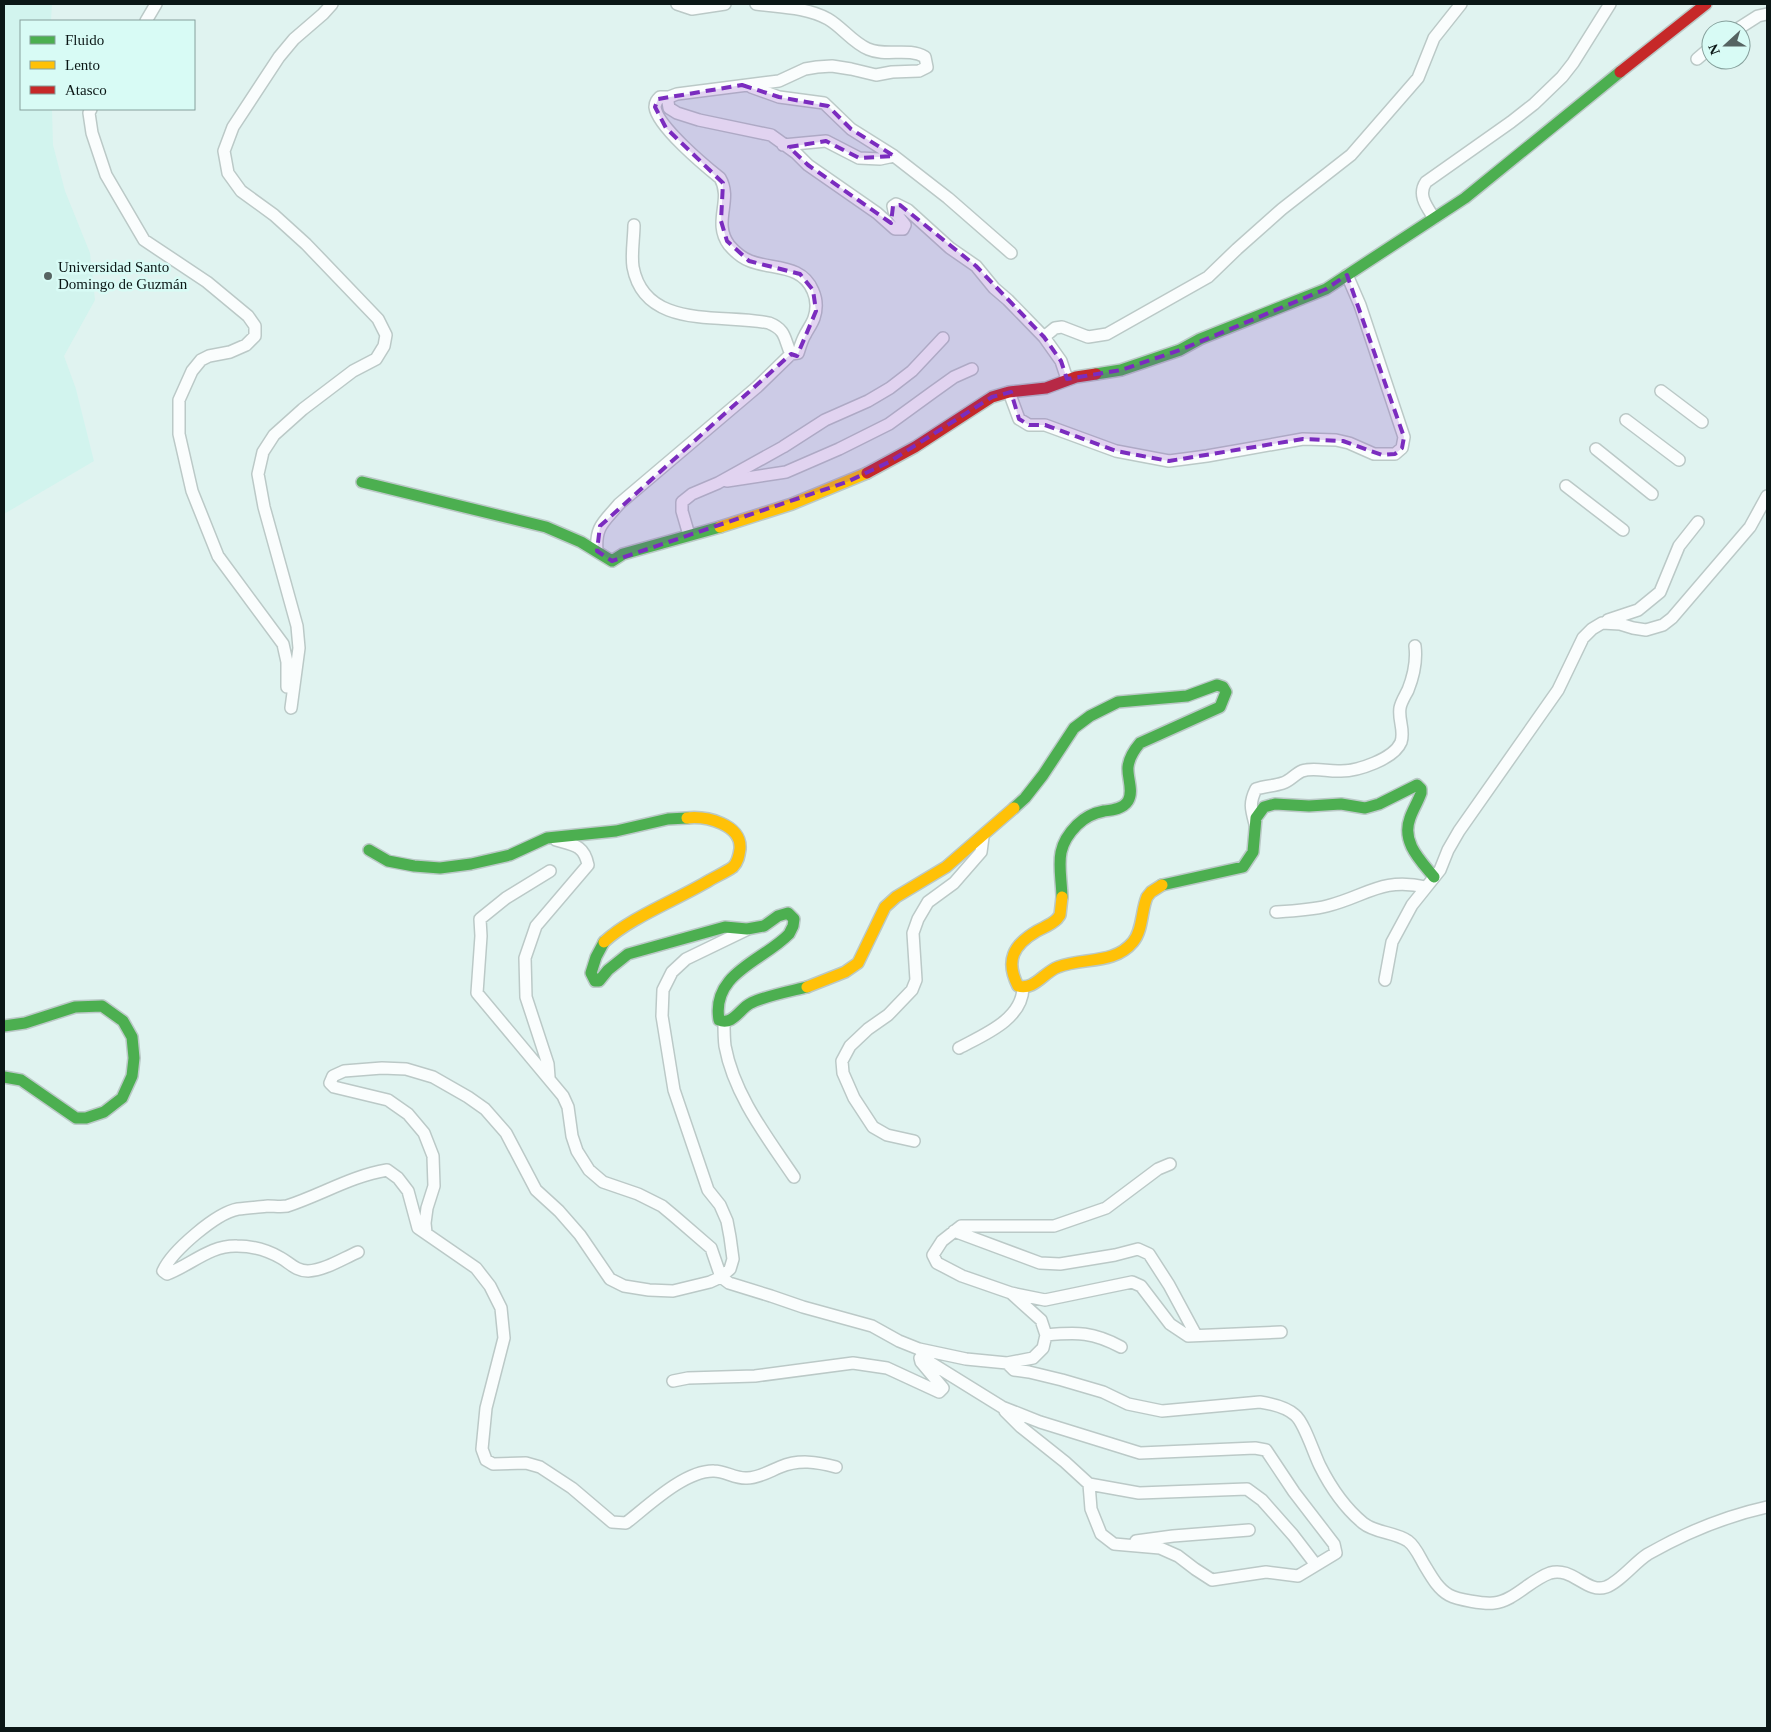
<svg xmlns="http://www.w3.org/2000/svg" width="1771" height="1732" font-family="'Times New Roman',serif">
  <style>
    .built { fill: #d2f4ee }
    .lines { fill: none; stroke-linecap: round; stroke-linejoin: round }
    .street-casing { stroke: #bbc9c7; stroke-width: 14 }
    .fast-casing { stroke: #bbc9c7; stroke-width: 14 }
    .slow-casing { stroke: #bbc9c7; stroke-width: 14 }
    .jam-casing { stroke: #bbc9c7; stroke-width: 14 }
    .street { stroke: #fafdfd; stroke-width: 11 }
    .fast { stroke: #4caf50; stroke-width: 11 }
    .slow { stroke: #ffc107; stroke-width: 11 }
    .jam { stroke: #c62828; stroke-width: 11 }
    .marked { fill: #7b2cbf; fill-opacity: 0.2; stroke: #7b2cbf; stroke-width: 4; stroke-dasharray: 10 6; stroke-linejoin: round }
    .poi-dot { fill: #566462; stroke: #d8fbf5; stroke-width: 2 }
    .labels { text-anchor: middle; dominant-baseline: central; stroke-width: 5; stroke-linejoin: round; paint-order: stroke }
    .poi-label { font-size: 15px; fill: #0b1716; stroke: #d8fbf5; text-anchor: start }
  </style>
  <rect width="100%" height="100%" fill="#e0f3f0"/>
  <path class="built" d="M 4,4 L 52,4 L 51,21 L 21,21 L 21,109 L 52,109 L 53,145 L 65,191 L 90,253 L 95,300 L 64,356 L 76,389 L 94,461 L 4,514 Z"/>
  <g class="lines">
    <g class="street-casing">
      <path id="street" d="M 677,4 L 692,9 L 725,4
        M 756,4 C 778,7 807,7 828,19 C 842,27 853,43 868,49 C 886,57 908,47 925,57 L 927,67 L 919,71 L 892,72 L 876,75 L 851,69 L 832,66 L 817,67 L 805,69 L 779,81 L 677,94 L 669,97 L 668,102 L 669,108 L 677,113 L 699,120 L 771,135 L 796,153 L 808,165 L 877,213 L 895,229 L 903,229 L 905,225 L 894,211 L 893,206 L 896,204 L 908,210 L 950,248 L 976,266 L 994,288 L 1008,300 L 1044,337 L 1061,361 L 1067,379
        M 146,21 L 156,4
        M 1736,30 L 1758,16 L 1767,14
        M 1697,59 L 1711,47
        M 751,87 L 779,97 L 824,103 L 851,129 L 894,156
        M 91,109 L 89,113 L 92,133 L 106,175 L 144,240 L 207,282 L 248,316 L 255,326 L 255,336 L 246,345 L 230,352 L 209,356 L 201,360 L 192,371 L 179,400 L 179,434 L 192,491 L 218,556 L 283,644 L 287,662 L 287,687
        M 783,145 L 826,141 L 859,158 L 880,159 L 894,156 L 948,198 L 1011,253
        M 1434,218 C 1427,207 1417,195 1426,182 L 1511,122 L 1534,104 L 1562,77 L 1573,63 L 1610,4
        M 634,225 C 634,238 631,254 633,267 C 645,331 723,313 769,323 C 787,330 784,340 791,354 L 798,353 C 800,347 802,340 805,335 C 808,329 812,324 814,318 C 817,309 817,300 813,291 C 802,264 773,270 750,261 C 742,258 735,252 729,245 C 712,222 733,200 720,178 C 705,166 657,126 655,107 C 655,102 657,100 660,97 L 669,97
        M 1044,337 L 1055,328 L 1062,327 L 1088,337 L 1107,334 L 1208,277 L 1237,249 L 1282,209 L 1351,155 L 1418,78 L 1434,38 L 1461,4
        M 1661,391 L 1702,422
        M 1009,392 L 1019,419 L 1029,425 L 1045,425 L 1116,451 L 1169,461 L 1207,456 L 1303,439 L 1336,440 L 1349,443 L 1374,454 L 1395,454 L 1402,448 L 1404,437 L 1360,305 L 1347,275
        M 1626,420 L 1679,460
        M 1596,449 L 1652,494
        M 727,481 L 786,472 L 839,449 L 889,424 L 933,392 L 954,377 L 972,369
        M 1566,486 L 1623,530
        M 689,535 L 682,511 L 682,502 L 692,494 L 718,483 L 783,447 L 825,420 L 868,401 L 890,388 L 912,371 L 943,338
        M 597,551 C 595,526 604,522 619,504 L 757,387 L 791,354
        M 1608,620 L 1638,610 L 1660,592 L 1679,546 L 1698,522
        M 291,708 L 299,648 L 297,626 L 264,507 L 258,474 L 263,452 L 274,435 L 303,409 L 353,371 L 376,359 L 384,346 L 386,335 L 378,319 L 306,244 L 274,215 L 241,191 L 228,173 L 224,151 L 233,127 L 279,57 L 294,39 L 323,14 L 332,4
        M 1255,824 C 1251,809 1249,803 1256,789 C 1265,786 1274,786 1283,783 C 1290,781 1295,774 1302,771 C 1314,767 1329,772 1341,771 C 1358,771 1394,759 1401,742 C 1405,730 1398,720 1400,708 C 1401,702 1405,696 1408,690 C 1414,675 1417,662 1415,646
        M 550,871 L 506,898 L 480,919 L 481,936 L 477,993 L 563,1096 L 568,1107 L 572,1136 L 577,1151 L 589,1170 L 603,1182 L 638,1194 L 662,1206 L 674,1216 L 711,1248 L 721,1277 L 729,1283 L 771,1296 L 803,1307 L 872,1326 L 899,1341 L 919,1349 L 966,1359 L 1007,1363 L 1033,1358 L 1043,1348 L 1046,1335 L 1041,1320 L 1011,1293 L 962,1276 L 937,1263 L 933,1255 L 942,1241 L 961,1226 L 1054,1226 L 1106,1208 L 1158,1169 L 1170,1164
        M 1276,912 C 1293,911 1311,910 1327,906 C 1367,896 1381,877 1426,887
        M 1385,980 L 1392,942 L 1412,905 L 1440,870 L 1448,850 L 1459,831 L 1558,690 L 1583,638 L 1592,629 L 1602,623 L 1620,624 L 1633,628 L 1646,630 L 1663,625 L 1672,618 L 1750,527 L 1767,496
        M 724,1022 C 724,1030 724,1038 725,1046 C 734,1095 767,1137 794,1177
        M 959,1048 C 983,1035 1022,1020 1023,988
        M 549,1077 L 548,1064 L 526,997 L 525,958 L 536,926 L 588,865 C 584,845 574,845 556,840
        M 914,1141 L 887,1135 L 873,1127 L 854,1098 L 843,1073 L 842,1061 L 850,1046 L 868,1029 L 888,1015 L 912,990 L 916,980 L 913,933 L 918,919 L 928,902 L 954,883 L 981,852 L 983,837
        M 954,1231 L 1040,1263 L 1060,1264 L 1115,1255 L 1138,1249 L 1149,1254 L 1169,1285 L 1196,1335
        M 426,1233 L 425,1223 L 427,1208 L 434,1186 L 433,1156 L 424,1133 L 408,1114 L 388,1100 L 334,1087 L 330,1083 L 333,1076 L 344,1071 L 382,1068 L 406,1069 L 433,1077 L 468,1097 L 485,1109 L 506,1133 L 536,1190 L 559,1211 L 580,1235 L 610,1279 L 624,1286 L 649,1290 L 673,1291 L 710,1282 L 721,1277 L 730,1269 L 733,1259 L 730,1237 L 727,1221 L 720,1205 L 708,1190 L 674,1090 L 662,1016 L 663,990 L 672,972 L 686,959 L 746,930
        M 358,1252 C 342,1259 325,1270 308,1271 C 296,1271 290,1263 281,1258 C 267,1250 253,1246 237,1246 C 210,1245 191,1265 167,1274 L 163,1271 C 172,1251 216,1213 238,1209 C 247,1208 258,1207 268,1206 C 274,1206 281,1207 287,1206 C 321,1195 351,1176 387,1170 L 398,1178 L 408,1191 L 418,1228 L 476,1268 L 490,1286 L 501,1308 L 504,1338 L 486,1408 L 482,1449 L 486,1460 L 493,1464 L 526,1463 L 540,1467 L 572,1488 L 612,1522 L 626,1523 C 648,1506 685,1470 714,1471 C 725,1471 736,1479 747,1478 C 759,1478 770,1471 780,1467 C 799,1459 817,1462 836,1467
        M 1011,1293 L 1045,1300 L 1132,1282 L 1141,1286 L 1170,1324 L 1188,1336 L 1281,1332
        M 1046,1335 C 1078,1332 1093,1332 1121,1347
        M 919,1349 L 931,1363 L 1002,1407 L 1040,1422 L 1111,1444 L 1140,1453 L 1255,1448 L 1266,1450 L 1294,1492 L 1334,1544 L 1336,1553 L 1298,1576 L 1266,1572 L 1212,1580 L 1195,1569 L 1178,1556 L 1160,1548 L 1114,1544 L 1101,1534 L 1091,1509 L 1089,1484
        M 1007,1363 L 1014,1370 L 1029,1372 L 1062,1380 L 1103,1392 L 1128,1404 L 1162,1411 L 1260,1402 C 1273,1404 1286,1407 1295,1415 C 1304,1422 1314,1454 1320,1466 C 1330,1486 1345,1508 1363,1523 C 1375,1533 1395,1532 1408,1541 C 1416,1547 1420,1558 1425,1566 C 1431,1576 1438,1589 1449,1595 C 1458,1600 1484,1604 1494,1603 C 1514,1601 1530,1580 1550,1573 C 1572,1566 1587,1594 1606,1587 C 1620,1582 1635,1562 1648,1554 C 1685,1533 1726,1516 1767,1507
        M 673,1381 L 688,1378 L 755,1376 L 853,1363 L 887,1368 L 939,1392 L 943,1388 L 921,1362 L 920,1358
        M 1005,1411 L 1021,1427 L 1065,1462 L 1089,1484 L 1139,1493 L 1247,1489 L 1262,1500 L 1293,1535 L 1316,1565
        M 1136,1541 L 1173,1536 L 1249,1530"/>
    </g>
    <g class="fast-casing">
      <path id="fast" d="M 1096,374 L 1121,370 L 1180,350 L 1200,339 L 1326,289 L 1465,198 L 1620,72
        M 362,482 L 546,527 L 581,542 L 612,561 L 623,554 L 720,527
        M 1014,808 L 1025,798 L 1043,775 L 1074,728 L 1090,716 L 1118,702 L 1187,696 L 1217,685 L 1223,687 L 1226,692 L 1220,707 L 1140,743 C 1134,750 1129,758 1128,767 C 1127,778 1134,791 1128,801 C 1123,809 1112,810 1104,811 C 1093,813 1085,817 1077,825 C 1053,849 1061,867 1062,897
        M 369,850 L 388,861 L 414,866 L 440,868 L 471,864 L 510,855 L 547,838 L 616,831 L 668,819 L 687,818
        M 1162,885 L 1243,867 L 1253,852 L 1256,818 L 1264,807 L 1275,804 L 1309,806 L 1341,804 L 1365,808 L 1379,804 L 1417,785 L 1421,789 L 1421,793 C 1418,802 1413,809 1410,818 C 1401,842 1420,860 1434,877
        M 604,942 L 596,957 L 591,973 L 595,981 L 599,981 L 608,970 L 628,954 L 725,927 L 747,929 L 764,926 L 778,916 L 788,913 L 794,919 L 793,926 L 789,934 C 763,961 711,973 719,1020 C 733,1026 740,1008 751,1003 C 765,996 791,991 807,987
        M 4,1026 L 25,1023 L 75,1007 L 102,1006 L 123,1021 L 132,1037 L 134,1058 L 132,1076 L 122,1098 L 104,1112 L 86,1118 L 76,1118 L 21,1080 L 4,1077"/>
    </g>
    <g class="slow-casing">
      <path id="slow" d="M 720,527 L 792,504 L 867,473
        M 1062,897 L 1060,915 L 1057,919 C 1051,925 1044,927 1037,931 C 1013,945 1005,961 1018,986 C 1034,991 1044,972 1058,967 C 1083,957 1114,965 1133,942 C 1143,930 1141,911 1147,897 L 1151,892 L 1162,885
        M 604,942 C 631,917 677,900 710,880 C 717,876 726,872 733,867 C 738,862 739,856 740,849 C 742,824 706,816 687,818
        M 807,987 L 845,972 L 858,963 L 885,907 L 896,897 L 946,867 L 1014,808"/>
    </g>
    <g class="jam-casing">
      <path id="jam" d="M 1620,72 L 1706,4
        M 867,473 L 915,447 L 992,397 L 1009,392 L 1046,388 L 1076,377 L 1096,374"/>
    </g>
    <use href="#street" class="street"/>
    <use href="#fast" class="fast"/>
    <use href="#slow" class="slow"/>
    <use href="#jam" class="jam"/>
  </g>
  <path class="marked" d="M 742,85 L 779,97 L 828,106 L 851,129 L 894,156 L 859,158 L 826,141 L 789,147 L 808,165 L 891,223 L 893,206 L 900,205 L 976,266 L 1044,337 L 1061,361 L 1067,379 L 1121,370 L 1180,350 L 1326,289 L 1347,275 L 1404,437 L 1402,448 L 1395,454 L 1382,455 L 1343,441 L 1303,439 L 1169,461 L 1116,451 L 1045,425 L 1029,425 L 1019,419 L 1011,392 L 992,397 L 889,462 L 847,482 L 612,561 L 597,551 L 600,526 L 791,354 L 797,356 L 816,311 L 813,290 L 800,274 L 749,261 L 727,241 L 721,221 L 723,183 L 666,128 L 655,107 L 658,99 Z"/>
  <circle class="poi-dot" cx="48" cy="276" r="5"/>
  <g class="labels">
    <g class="poi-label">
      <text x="58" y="267">Universidad Santo<tspan x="58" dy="17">Domingo de Guzmán</tspan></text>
    </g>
  </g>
  <rect width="1771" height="1732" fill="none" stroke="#0b1716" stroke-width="10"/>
  <rect x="20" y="20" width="175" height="90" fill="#d8fbf5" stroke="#86a09c"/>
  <rect x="30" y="36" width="25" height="8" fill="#4caf50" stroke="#86a09c"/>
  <text x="65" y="45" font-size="15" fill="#0b1716">Fluido</text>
  <rect x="30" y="61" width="25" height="8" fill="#ffc107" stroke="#86a09c"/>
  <text x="65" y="70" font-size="15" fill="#0b1716">Lento</text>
  <rect x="30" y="86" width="25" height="8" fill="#c62828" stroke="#86a09c"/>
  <text x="65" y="95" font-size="15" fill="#0b1716">Atasco</text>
  <g transform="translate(1726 45) rotate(249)"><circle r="24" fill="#d8fbf5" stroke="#86a09c"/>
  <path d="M0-4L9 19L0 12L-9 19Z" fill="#566462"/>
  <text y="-8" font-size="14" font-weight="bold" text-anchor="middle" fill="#0b1716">N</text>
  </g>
</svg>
